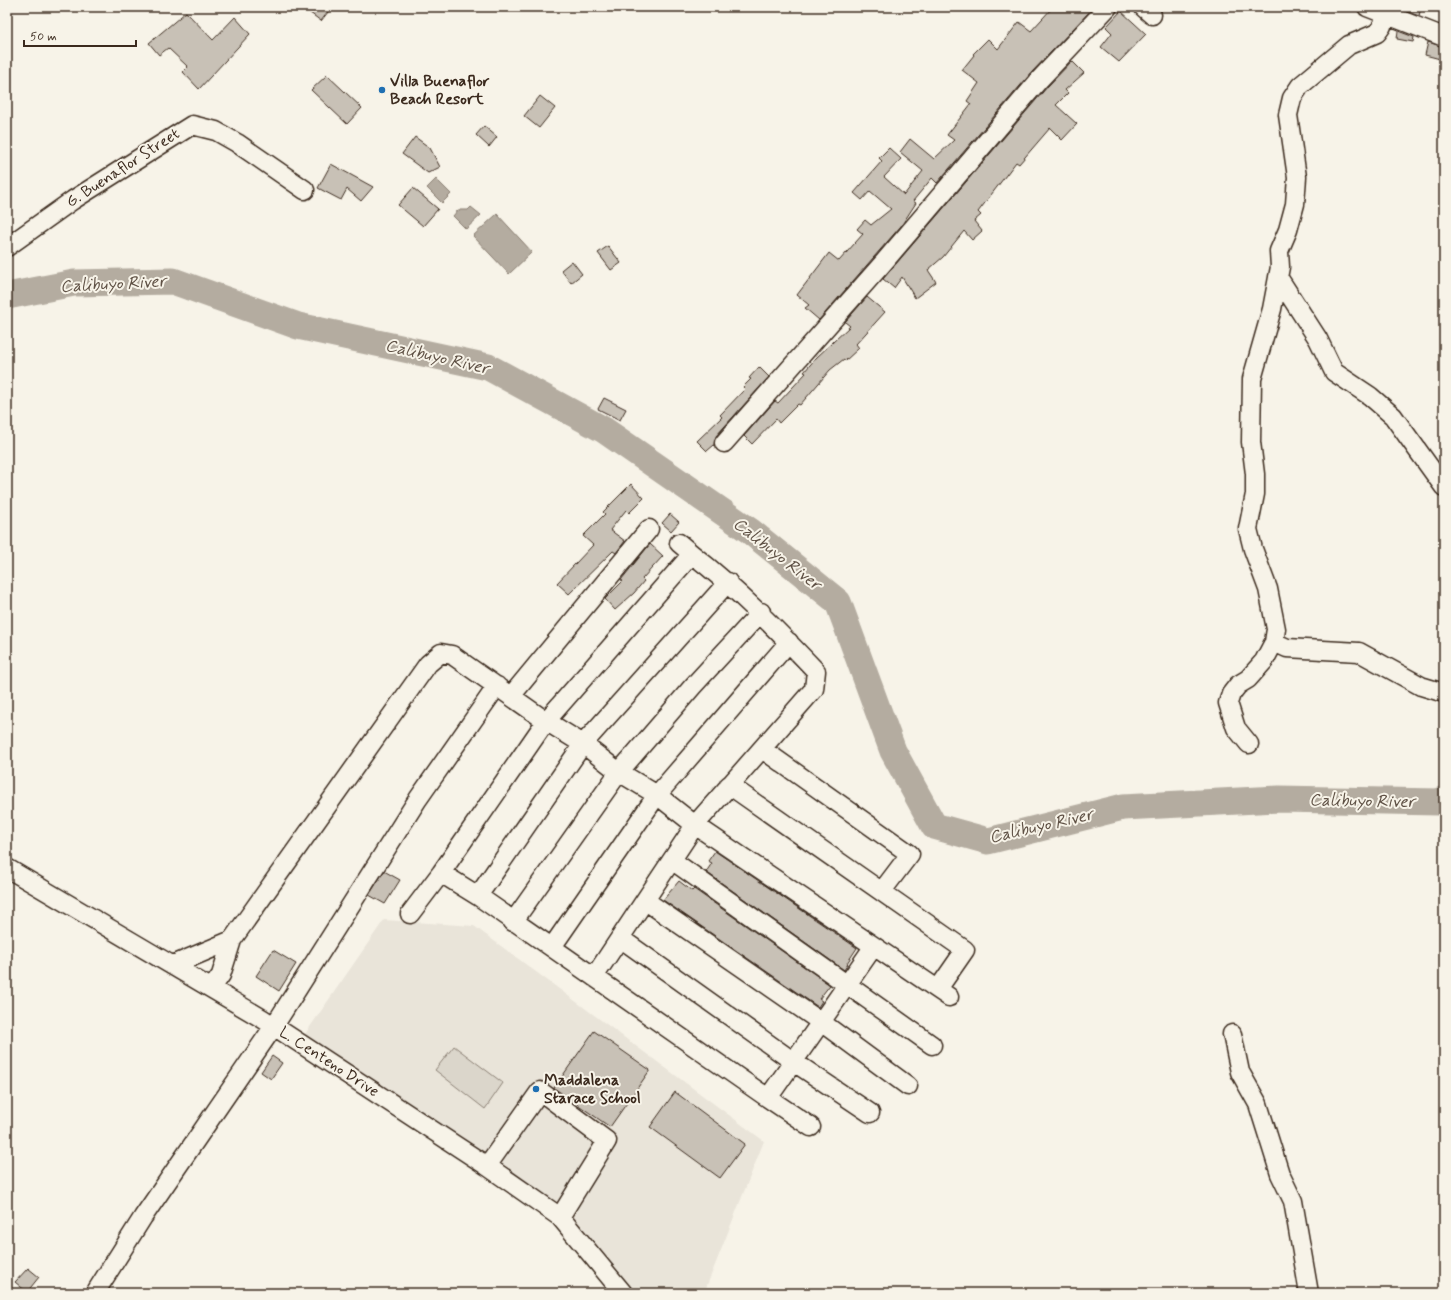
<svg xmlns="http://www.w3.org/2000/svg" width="1451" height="1300" font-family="Mynerve,sans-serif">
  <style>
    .built { fill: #e9e4d9 }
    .green { fill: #dbd6cb; stroke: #8b8074 }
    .water { fill: #b4aca0; stroke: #84786c }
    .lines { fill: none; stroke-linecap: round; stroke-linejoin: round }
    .river { stroke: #b4aca0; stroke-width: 27 }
    .building { fill: #c8c1b6; stroke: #3b2a1e }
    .minor-casing { stroke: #3b2a1e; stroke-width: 21 }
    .minor { stroke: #f7f3e8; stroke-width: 18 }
    .poi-dot { fill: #1f6fb2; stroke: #f7f3e8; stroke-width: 1.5 }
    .labels { text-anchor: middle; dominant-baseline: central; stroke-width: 4; stroke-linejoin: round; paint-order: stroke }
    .poi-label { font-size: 16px; font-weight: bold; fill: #3b2a1e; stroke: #f7f3e8; text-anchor: start }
    .street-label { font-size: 16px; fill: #3b2a1e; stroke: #f7f3e8 }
    .water-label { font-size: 17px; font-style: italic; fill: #5f5145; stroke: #f7f3e8 }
  </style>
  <rect width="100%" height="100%" fill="#f7f3e8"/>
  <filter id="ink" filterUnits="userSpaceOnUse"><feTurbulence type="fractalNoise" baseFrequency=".025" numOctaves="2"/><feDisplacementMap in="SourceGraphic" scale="8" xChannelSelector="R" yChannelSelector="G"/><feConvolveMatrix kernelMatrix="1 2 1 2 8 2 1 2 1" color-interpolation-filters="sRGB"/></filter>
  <g filter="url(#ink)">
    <path class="built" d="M 384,920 L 474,926 L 764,1141 L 704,1293 L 636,1293 L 572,1220 L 303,1037 Z"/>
    <path class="green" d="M 454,1046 L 503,1083 L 485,1109 L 435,1070 Z"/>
    <path class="water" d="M 436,179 L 451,194 L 442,203 L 427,188 Z
      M 471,207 L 481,215 L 466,229 L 453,216 L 458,210 L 468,210 Z
      M 497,214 L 532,252 L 509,274 L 473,236 Z"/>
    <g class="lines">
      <path class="river" d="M 7,296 L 74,283 L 173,281 L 298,326 L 488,367 L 604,430 L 750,531 L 838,602 L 893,751 L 934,826 L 988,841 L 1123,807 L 1279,799 L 1439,802 L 1444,799"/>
    </g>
    <path class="building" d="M 302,7 L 332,7 L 321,21 Z
      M 1053,7 L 1094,7 L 1032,72 L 937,183 L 932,178 L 913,201 L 916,203 L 901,226 L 819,320 L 805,308 L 809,305 L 797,295 L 829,253 L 839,261 L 863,234 L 857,229 L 865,220 L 871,225 L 891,209 L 870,191 L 862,200 L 854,193 L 882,161 L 879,158 L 889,148 L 901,159 L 884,177 L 904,195 L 923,171 L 900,152 L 910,139 L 934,159 L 954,140 L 947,135 L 971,104 L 967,101 L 979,83 L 962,70 L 974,55 L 973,54 L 988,39 L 998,49 L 1019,22 L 1031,31 Z
      M 1404,7 L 1421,7 L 1419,16 L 1403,10 Z
      M 1121,11 L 1146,34 L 1119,62 L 1101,47 L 1112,33 L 1106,27 Z
      M 186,12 L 213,40 L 235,17 L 250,34 L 199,89 L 183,72 L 188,67 L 168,48 L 159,55 L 149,43 Z
      M 1398,31 L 1414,37 L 1413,42 L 1397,39 Z
      M 1428,42 L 1444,47 L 1444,60 L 1425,55 Z
      M 1072,61 L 1084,73 L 1065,90 L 1068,93 L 1056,105 L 1077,124 L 1062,140 L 1050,128 L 1019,164 L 1016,162 L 978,212 L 981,215 L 974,221 L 982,231 L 972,240 L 964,231 L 943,257 L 928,270 L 936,282 L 915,298 L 902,277 L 894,288 L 883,279 L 1048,86 Z
      M 327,75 L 362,108 L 347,124 L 311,90 Z
      M 540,96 L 555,108 L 539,128 L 524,116 Z
      M 484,126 L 497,137 L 489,147 L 476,135 Z
      M 415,137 L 430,148 L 440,167 L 428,173 L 402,154 Z
      M 331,164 L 373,187 L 361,201 L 347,189 L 341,200 L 318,188 Z
      M 413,188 L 438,209 L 423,226 L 398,205 Z
      M 608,246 L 621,263 L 611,270 L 598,253 Z
      M 572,261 L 582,274 L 571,283 L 561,270 Z
      M 867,297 L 885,312 L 856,344 L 859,348 L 845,361 L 844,359 L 830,370 L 800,405 L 798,404 L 779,423 L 776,419 L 752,444 L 744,436 L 775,401 L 778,403 L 806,373 L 804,372 L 816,358 L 850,326 L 845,322 Z
      M 759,367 L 769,377 L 716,436 L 714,445 L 707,451 L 697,441 L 722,417 L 720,415 L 745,389 L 743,387 L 751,379 L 749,378 Z
      M 604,398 L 626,409 L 620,420 L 598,409 Z
      M 631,484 L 644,498 L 629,513 L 626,510 L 610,530 L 625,541 L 616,553 L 613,551 L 569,594 L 557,583 L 593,545 L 583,536 L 605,514 L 603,512 Z
      M 670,514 L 679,522 L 671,531 L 662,523 Z
      M 650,544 L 663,556 L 642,579 L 644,581 L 634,593 L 615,610 L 605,599 L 623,581 L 621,580 Z
      M 715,851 L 857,948 L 847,963 L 848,964 L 844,970 L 706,872 L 712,863 L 708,861 Z
      M 384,871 L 400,880 L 385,904 L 369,895 Z
      M 679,881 L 692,891 L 694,889 L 830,985 L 819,999 L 822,1001 L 818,1007 L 663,900 Z
      M 273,950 L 296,964 L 279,991 L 256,976 Z
      M 594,1031 L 650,1070 L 610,1127 L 554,1088 Z
      M 272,1056 L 282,1063 L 271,1079 L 261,1072 Z
      M 675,1092 L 745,1144 L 720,1178 L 650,1127 Z
      M 28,1268 L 39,1277 L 27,1292 L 15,1282 Z"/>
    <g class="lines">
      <g class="minor-casing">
        <path id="minor" d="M 1143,7 L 1152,15
          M 1367,7 L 1444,37
          M 7,247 L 73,200 L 192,125 L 216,131 L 237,143 L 305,190
          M 1278,277 L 1318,339 L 1334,372 L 1370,396 L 1393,416 L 1444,487
          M 724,443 L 884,262 L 1040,79 L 1108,7
          M 679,543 L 692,554
          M 1274,642 L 1287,648 L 1359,652 L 1421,686 L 1444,693
          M 511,696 L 649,529
          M 1249,744 L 1236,728 L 1228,703 L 1231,694 L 1238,685 L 1248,679 L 1264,661 L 1274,642 L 1276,629 L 1268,589 L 1253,549 L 1248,529 L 1255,494 L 1255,474 L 1251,442 L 1252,379 L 1272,309 L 1280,267 L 1279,251 L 1288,230 L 1295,204 L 1297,177 L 1288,115 L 1292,98 L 1300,86 L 1349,45 L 1377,33 L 1382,26 L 1384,13
          M 762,749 L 910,854 L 882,891
          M 729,785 L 965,950 L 938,989
          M 673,861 L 932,1045
          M 7,868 L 263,1019 L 487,1166 L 560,1217 L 623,1293
          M 441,873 L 478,896 L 768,1098 L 874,946
          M 478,896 L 583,744 L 728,582
          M 646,901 L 821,1022 L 908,1086
          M 410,914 L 441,873 L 546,721 L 692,554 C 738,590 776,629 816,671 L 814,689 L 695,825 L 594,977
          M 513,922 L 619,772 L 693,686 L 761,612
          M 620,938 L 794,1062 L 870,1113
          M 552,947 L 657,795 L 789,642
          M 173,965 L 232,940
          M 212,988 L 221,975 L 232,940 L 428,664 L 441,653 L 452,655 L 546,721 L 583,744 L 619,772 L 657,795 L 695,825 L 949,997
          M 1232,1034 L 1240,1072 L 1258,1104 L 1280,1174 L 1293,1201 L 1309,1293
          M 768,1098 L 811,1127
          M 487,1166 L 540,1091 L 607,1141 L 560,1217
          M 95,1293 L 143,1217 L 274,1026 L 418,799 L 497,686"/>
      </g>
      <use href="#minor" class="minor"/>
    </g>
  </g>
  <g class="poi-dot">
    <circle cx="382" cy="90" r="4"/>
    <circle cx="536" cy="1089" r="4"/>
  </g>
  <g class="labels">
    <g class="poi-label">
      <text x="390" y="81">Villa Buenaflor<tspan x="390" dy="18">Beach Resort</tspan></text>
      <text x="544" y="1080">Maddalena<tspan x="544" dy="18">Starace School</tspan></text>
    </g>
    <g class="street-label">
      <text transform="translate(123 168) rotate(-33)">G. Buenaflor Street</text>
      <text transform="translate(329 1062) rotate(33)">L. Centeno Drive</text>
    </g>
    <g class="water-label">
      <text transform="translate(113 284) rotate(-3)">Calibuyo River</text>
      <text transform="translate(437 357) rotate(13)">Calibuyo River</text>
      <text transform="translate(777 554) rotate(38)">Calibuyo River</text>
      <text transform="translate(1362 801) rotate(1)">Calibuyo River</text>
      <text transform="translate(1041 826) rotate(-13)">Calibuyo River</text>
    </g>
  </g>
  <rect width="1451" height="1300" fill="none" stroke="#f7f3e8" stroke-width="24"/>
  <rect x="12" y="12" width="1427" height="1276" fill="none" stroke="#3b2a1e" stroke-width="1.5" filter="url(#ink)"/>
  <path d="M24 40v6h112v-6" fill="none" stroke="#3b2a1e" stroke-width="2"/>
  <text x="30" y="40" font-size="12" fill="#3b2a1e" stroke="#f7f3e8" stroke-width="3" paint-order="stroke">50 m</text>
</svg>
